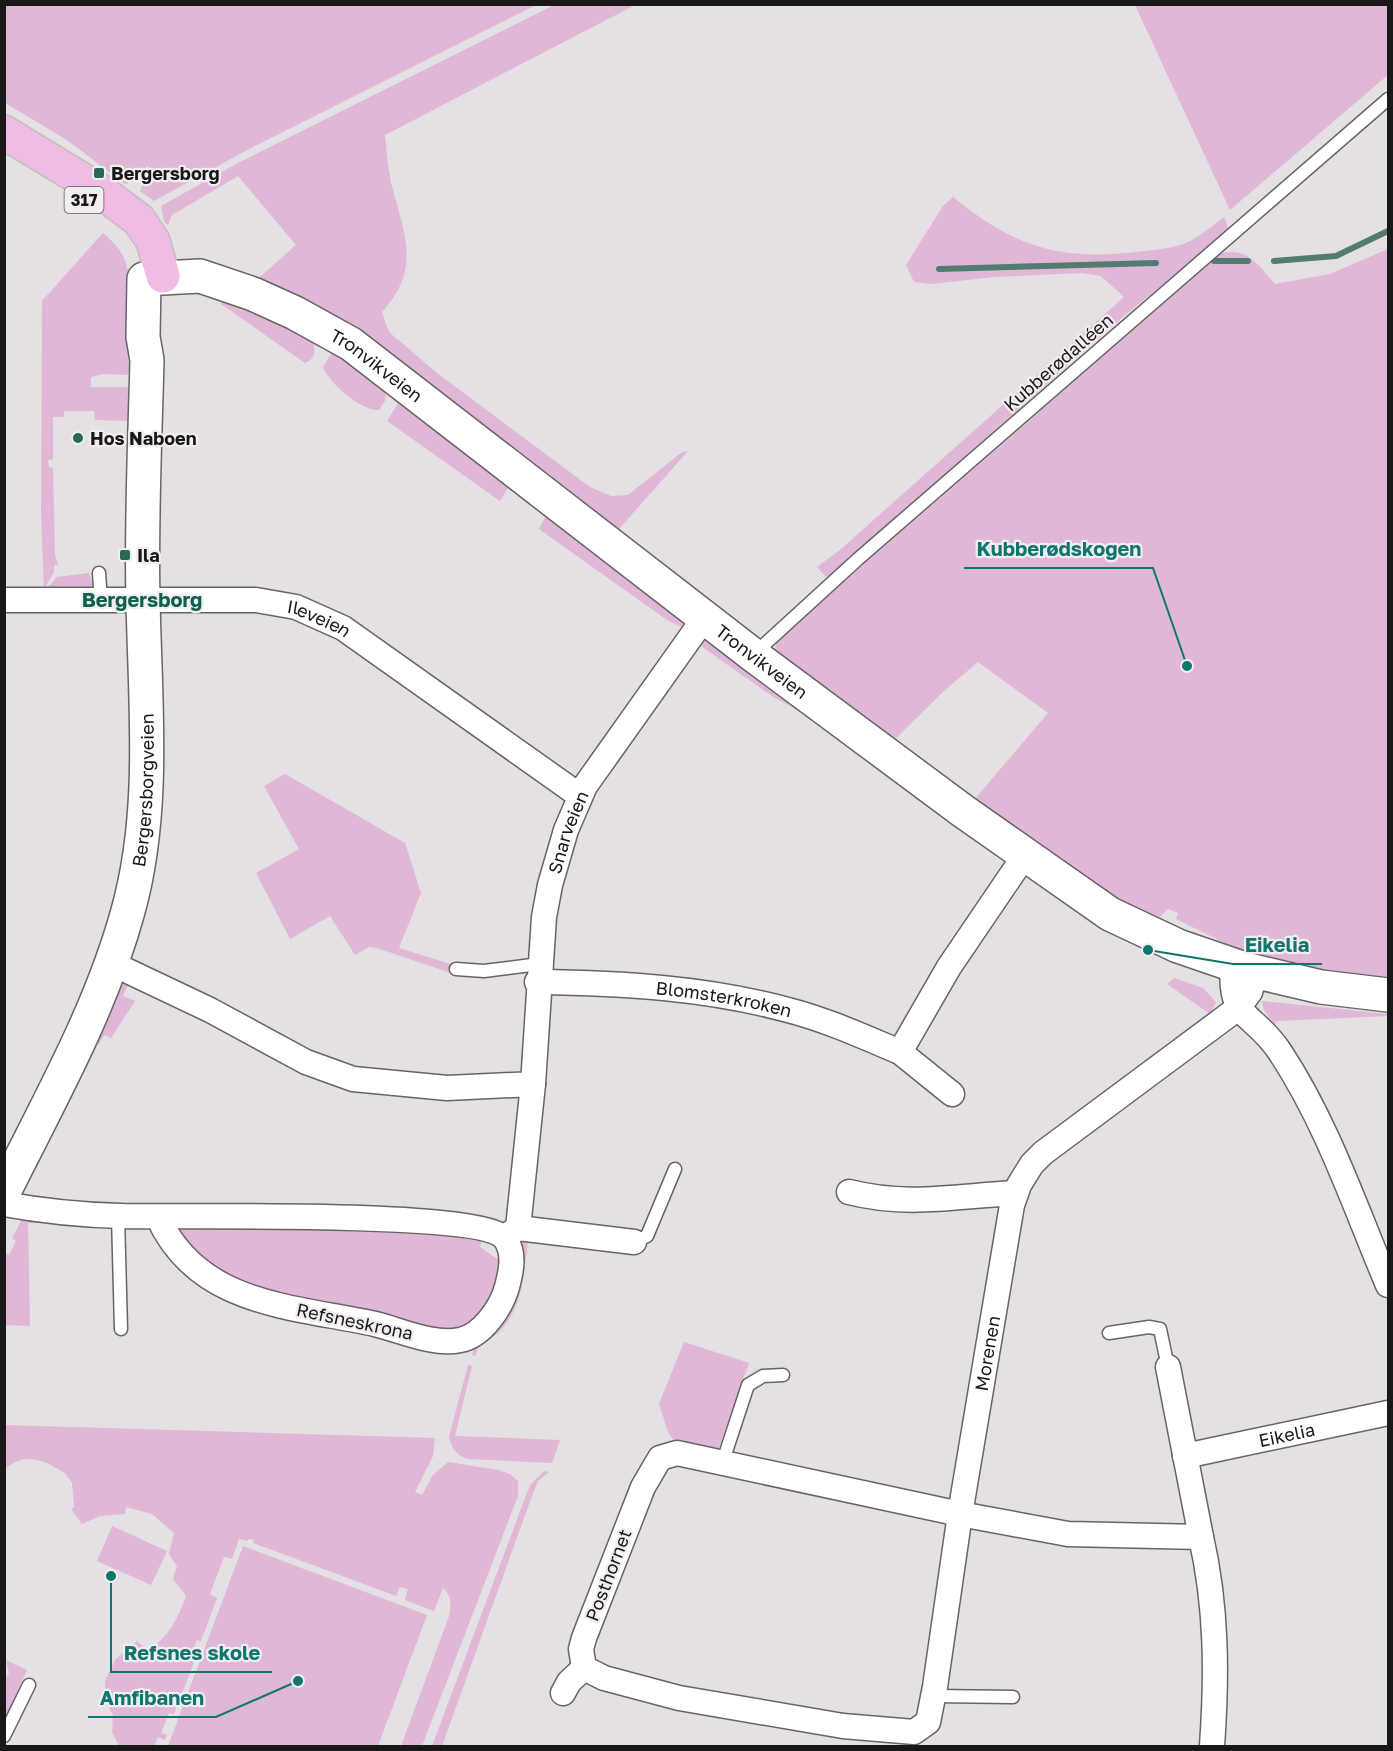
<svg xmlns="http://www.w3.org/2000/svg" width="1393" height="1751" font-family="'Golos Text',sans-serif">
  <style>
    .green { fill: #e0b7d6 }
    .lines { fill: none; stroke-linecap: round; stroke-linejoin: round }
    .stream { stroke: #527c70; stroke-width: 6 }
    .lane-casing { stroke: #676466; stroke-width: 15 }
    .street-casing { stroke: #676466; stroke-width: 27 }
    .secondary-casing { stroke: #676466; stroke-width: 36 }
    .primary-casing { stroke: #bfbebf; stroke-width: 36 }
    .lane { stroke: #fff; stroke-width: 12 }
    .street { stroke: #fff; stroke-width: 24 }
    .secondary { stroke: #fff; stroke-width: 33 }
    .primary { stroke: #f0bce6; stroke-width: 33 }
    .poi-dot { fill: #276857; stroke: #f1edf0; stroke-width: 2 }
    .labels { text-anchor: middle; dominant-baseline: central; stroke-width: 4.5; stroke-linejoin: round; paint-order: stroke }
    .shield { fill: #f1edf0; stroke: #5a585a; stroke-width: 1.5 }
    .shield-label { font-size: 16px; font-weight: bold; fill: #191819 }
    .poi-label { font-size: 18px; font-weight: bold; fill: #191819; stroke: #f1edf0; text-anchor: start }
    .street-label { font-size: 18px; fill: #191819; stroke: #f1edf0 }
    .neighbourhood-label { font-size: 20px; font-weight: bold; fill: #0e604e; stroke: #f1edf0 }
    .leader { fill: none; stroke: #0f766e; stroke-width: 2 }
    .callout-dot { fill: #0f766e; stroke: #f1edf0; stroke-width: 2 }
    .callout-label { font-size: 20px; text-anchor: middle; font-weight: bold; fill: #0f766e; stroke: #f1edf0; stroke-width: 4.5; stroke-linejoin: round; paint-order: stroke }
  </style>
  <rect width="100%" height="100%" fill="#e4e0e3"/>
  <path class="green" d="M 4,5 L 5,4 L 536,5 L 251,148 L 154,201 L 140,191 L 143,183 L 153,173 L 147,166 L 133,181 L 125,184 L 67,140 L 5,103 Z
    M 554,5 L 635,5 L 385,135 C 387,153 388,173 393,190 C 406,238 420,270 382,312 L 389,332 L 437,373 L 590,487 L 611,496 L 628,495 L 682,452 L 688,451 L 618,530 L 734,623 L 261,288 L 259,278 L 296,245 L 238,176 L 172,215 L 168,226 L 164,221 L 161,206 L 238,163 Z
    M 1135,5 L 1388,5 L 1388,75 L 1230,210 Z
    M 953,197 C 1013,246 1058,261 1136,252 C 1154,250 1173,249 1190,241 C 1202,235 1213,225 1224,217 L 1229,231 L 1124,316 L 827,578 L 817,567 L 840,550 L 1124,297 L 1101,276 L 1081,273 L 994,277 L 931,284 L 914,282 L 906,265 L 943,206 Z
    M 103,233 C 111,240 119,247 124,258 C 135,283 130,341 130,370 L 128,375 L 103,374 L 91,377 L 91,387 L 129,387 L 129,421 L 95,420 L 94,411 L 64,411 L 64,417 L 53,417 L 53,459 L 48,460 L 49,467 L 53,468 L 55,554 L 58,565 L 54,565 L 54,572 L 44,589 L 41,514 L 42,301 Z
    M 1388,249 L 1388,983 L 1269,965 L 1176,919 L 1178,913 L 1168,909 L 1160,917 L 1113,899 L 974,800 L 1048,713 L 978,662 L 944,691 L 892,742 L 775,650 L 776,643 L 823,600 L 1222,253 C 1248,247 1260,267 1275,284 L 1330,274 Z
    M 224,295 L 313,338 C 315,349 317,358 305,363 L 221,304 Z
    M 332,352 L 343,352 L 387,390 L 385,401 L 379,410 C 362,412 328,382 323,367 Z
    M 402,397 L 511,483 L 500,501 L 387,421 Z
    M 549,510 L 684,616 L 684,624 L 681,627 L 667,620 L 539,529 Z
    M 89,573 L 93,584 L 89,593 L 47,588 L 57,577 Z
    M 713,637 L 798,705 L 795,709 L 772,696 L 698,644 L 701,639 Z
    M 285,774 L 405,843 L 421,893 L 399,948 L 457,966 L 454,974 L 377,948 L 369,947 L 355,955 L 330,916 L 290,939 L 256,873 L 299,849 L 264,786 Z
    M 1174,978 L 1203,988 L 1216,1002 L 1210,1014 L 1167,984 Z
    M 125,979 L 129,982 L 123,996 L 135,1001 L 111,1038 L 104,1035 L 99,1045 L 97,1042 Z
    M 1262,1001 L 1388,1014 L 1388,1016 L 1277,1021 L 1275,1025 L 1264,1010 Z
    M 23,1217 L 39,1219 L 41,1223 L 28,1223 L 30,1326 L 5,1325 L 4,1253 L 9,1255 L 16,1241 L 12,1238 Z
    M 277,1224 L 483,1236 L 480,1247 L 496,1258 L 506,1258 L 500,1296 L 462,1333 L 265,1296 L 201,1264 L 180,1232 L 184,1226 Z
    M 529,1233 C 523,1277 524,1325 479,1345 L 475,1356 L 472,1355 L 476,1343 L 512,1290 L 522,1239 Z
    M 684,1342 L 749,1363 L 718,1450 L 677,1445 L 668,1432 L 659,1404 Z
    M 468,1365 L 472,1366 L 455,1436 L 560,1440 L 552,1463 L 468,1459 C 456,1455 452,1449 449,1437 Z
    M 5,1425 L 435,1438 L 433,1456 L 415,1492 L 422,1495 L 433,1475 L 448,1462 L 498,1470 L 510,1474 L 518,1481 L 518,1496 L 422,1746 L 401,1746 L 449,1616 C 451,1605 452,1596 443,1588 L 434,1611 L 405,1600 L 408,1589 L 400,1587 L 396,1596 L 253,1543 L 254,1540 L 249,1539 L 247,1541 L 239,1539 L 232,1559 L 224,1557 L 210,1594 L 217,1598 L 201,1641 L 197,1640 L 189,1660 L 194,1662 L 174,1714 L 169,1713 L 161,1733 L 167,1735 L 165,1740 L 158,1737 L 154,1746 L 119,1746 L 112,1732 L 113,1715 L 105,1701 L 105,1681 L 115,1660 L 137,1641 L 147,1650 C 166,1642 180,1615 186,1596 L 173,1579 L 177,1566 L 169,1554 L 174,1533 L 152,1514 L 126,1507 L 125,1514 L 100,1516 L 82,1524 L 71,1509 L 74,1507 L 72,1483 L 66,1474 C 45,1460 25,1451 5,1469 Z
    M 544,1471 L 549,1472 L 538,1481 L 533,1493 L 442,1746 L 432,1746 L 530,1485 Z
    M 112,1526 L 167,1551 L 151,1585 L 97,1561 Z
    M 243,1546 L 427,1615 L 378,1746 L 168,1746 Z
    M 6,1660 L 27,1670 L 5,1719 L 5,1679 L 9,1673 Z"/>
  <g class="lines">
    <path class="stream" d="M 1214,261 L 1248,261
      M 1274,261 L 1336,256 L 1388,231
      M 939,269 L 1156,263"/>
    <g class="lane-casing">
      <path id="lane" d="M 99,573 L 101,600
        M 754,654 L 858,559 L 1388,99
        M 456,969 L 484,971 L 539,964
        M 118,1216 L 121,1329
        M 634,1242 L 647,1236 L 675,1169
        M 1109,1333 L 1149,1327 L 1160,1329 L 1168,1367
        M 723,1461 L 748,1385 L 763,1376 L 783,1375
        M 934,1696 L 1013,1697
        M 4,1736 L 29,1685"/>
    </g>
    <g class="street-casing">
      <g id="street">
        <path id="s1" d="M 4,600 L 256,600 L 296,607 L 343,628 L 580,796"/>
        <path id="s2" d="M 111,963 L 210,1010 L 306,1062 L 353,1079 L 447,1088 L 533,1084 L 544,917 L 550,885 L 566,830 L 585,786 L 705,617"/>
        <path d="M 1233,964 C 1228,1021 1253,1011 1280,1052 C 1327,1123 1355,1207 1388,1285"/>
        <path id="s3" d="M 537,982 C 622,983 707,988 788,1010 C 827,1020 864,1037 900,1052 L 949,967 L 1025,855"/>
        <path d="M 900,1052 L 952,1094"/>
        <path d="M 849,1192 C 908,1207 957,1196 1015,1193"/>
        <path d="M 4,1204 C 42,1211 83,1215 121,1216 C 173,1218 486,1209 506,1240 C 515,1254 511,1272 507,1287 C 501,1308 482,1336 460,1340 C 434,1346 400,1330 375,1324 C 293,1306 198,1306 158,1217"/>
        <path d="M 518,1228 L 533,1084"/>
        <path d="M 506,1236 L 518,1228 L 634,1242"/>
        <path id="s4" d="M 1168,1367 L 1201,1537 L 1068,1534 L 960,1514 L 1012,1205 L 1019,1185 L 1032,1164 L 1043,1153 L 1238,1008 L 1250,992 L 1256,972"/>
        <path d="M 677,1453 L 960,1514 L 935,1687 L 928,1722 L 914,1732 L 843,1726 L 679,1698 L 604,1678 L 584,1668 L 581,1649 L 584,1638 L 643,1487 L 660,1458 Z"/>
        <path id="s5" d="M 1185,1456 L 1388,1413"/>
        <path d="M 1201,1537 C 1217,1607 1217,1676 1212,1746"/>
        <path d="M 563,1693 L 569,1682 L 584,1668"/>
      </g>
    </g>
    <g class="secondary-casing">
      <g id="secondary">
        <path id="s6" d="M 4,1192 C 49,1101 101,1010 128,911 C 156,811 145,703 143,600 C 141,520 145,440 147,360 L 143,337 L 144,279 L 200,276 L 253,294 L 295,313 L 351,344 L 753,655 L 963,811 L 1110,914 L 1178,946 L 1245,969 L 1321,987 L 1388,995"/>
      </g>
    </g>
    <g class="primary-casing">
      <path id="primary" d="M 4,132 L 99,190 L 139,220 L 153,241 L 163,276"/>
    </g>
    <use href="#lane" class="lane"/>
    <use href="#street" class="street"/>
    <use href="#secondary" class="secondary"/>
    <use href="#primary" class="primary"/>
  </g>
  <g class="poi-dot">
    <rect x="93" y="167" width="12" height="12" rx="3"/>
    <circle cx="78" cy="438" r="6"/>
    <rect x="119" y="549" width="12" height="12" rx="3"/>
  </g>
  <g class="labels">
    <rect class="shield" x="64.5" y="187" width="39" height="26" rx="4.5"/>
    <g class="shield-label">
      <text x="84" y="200">317</text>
    </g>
    <g class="poi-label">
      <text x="111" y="173">Bergersborg</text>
      <text x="90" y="438">Hos Naboen</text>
      <text x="137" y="555">Ila</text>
    </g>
    <g class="street-label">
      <text transform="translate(1058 362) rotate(-41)">Kubberødalléen</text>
      <text stroke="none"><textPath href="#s6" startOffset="1197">Tronvikveien</textPath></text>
      <text stroke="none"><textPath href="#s1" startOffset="318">Ileveien</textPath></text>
      <text stroke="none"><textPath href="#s6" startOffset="1683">Tronvikveien</textPath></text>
      <text stroke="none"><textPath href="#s6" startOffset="430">Bergersborgveien</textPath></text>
      <text stroke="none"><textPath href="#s2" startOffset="705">Snarveien</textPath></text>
      <text stroke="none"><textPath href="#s3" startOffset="188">Blomsterkroken</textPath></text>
      <text transform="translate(355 1321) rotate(12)">Refsneskrona</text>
      <text stroke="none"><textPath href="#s4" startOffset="579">Morenen</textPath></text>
      <text stroke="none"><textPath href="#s5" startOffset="104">Eikelia</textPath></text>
      <text transform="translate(608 1575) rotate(-69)">Posthornet</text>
    </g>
    <g class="neighbourhood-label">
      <text x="142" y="599">Bergersborg</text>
    </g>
  </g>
  <path class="leader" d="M1187 666L1153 568H964M1148 950L1233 964H1322M111 1576L111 1672H272M298 1681L216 1717H88"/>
  <g class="callout-dot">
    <circle cx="1187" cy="666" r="6"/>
    <circle cx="1148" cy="950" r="6"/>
    <circle cx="111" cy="1576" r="6"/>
    <circle cx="298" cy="1681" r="6"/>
  </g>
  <g class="callout-label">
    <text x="1059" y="556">Kubberødskogen</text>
    <text x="1277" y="952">Eikelia</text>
    <text x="192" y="1660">Refsnes skole</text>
    <text x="152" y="1705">Amfibanen</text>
  </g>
  <rect width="1393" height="1751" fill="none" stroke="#191819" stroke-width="12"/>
</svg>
